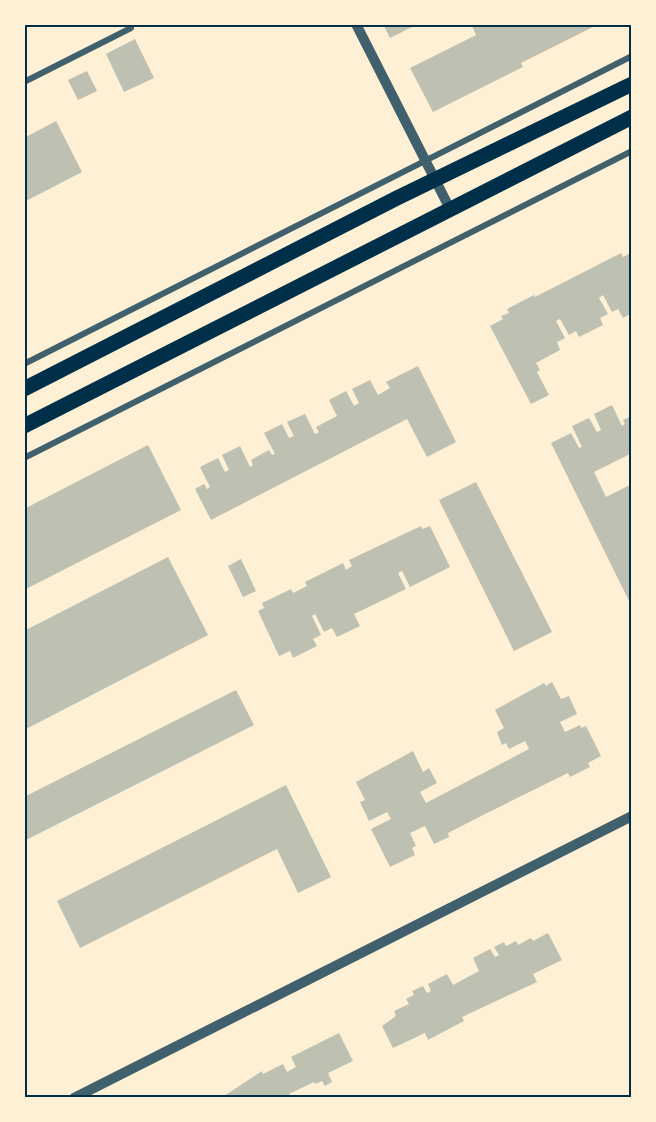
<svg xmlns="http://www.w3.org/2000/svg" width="656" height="1122" font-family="'Sofia Sans Condensed',sans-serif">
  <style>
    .building { fill: #bec0b2 }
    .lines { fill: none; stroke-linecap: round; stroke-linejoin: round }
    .minor { stroke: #3f606c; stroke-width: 6 }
    .tertiary { stroke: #3f606c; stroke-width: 10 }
    .primary { stroke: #003049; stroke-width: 15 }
    .neatline { fill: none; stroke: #003049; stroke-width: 2 }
  </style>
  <rect width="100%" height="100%" fill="#fdf0d5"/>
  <path class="building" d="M 383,24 L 418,24 L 390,38 Z
    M 471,24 L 599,24 L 521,63 L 523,67 L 433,112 L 410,68 L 476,35 Z
    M 135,39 L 154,78 L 124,92 L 106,54 Z
    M 87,71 L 97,91 L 78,100 L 68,80 Z
    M 56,121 L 82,172 L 24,202 L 24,138 Z
    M 621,253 L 623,257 L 631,253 L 632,255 L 632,313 L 623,318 L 618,309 L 612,312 L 603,295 L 599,298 L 608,314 L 600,318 L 603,325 L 579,337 L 576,331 L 569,335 L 560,319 L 556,321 L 565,338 L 557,342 L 560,350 L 536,363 L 540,370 L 537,372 L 549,395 L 531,404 L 490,326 L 503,319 L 501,316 L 509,313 L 507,309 L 534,295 L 535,297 Z
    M 418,366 L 456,442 L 427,457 L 407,419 L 211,520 L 195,489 L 204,484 L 207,489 L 210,487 L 200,467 L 218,458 L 225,472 L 229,470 L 222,455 L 240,446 L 250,467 L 253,465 L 251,460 L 269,450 L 272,455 L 275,454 L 264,433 L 282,424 L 289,438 L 294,436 L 287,422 L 305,414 L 315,434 L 319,432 L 316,427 L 337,416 L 329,400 L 346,391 L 354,406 L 359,403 L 352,389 L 370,380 L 378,395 L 390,388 L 386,382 Z
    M 612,405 L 622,426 L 625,424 L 623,420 L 632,416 L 632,453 L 594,472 L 606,497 L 632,484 L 632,607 L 551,443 L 571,433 L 579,448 L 582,447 L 572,426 L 589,418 L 597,432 L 601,430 L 594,414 Z
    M 148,445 L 181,510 L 24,590 L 24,509 Z
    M 476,482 L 552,632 L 514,651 L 439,500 Z
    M 421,526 L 422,529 L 430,526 L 450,567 L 410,587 L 402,571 L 398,573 L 406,589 L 354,614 L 360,626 L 337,637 L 332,628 L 324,632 L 315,614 L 312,616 L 321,635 L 313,639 L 317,646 L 293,658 L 290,651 L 279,656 L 258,611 L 264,608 L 262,603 L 291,589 L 293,593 L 307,586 L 305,582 L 343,563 L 346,570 L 352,566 L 349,560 Z
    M 168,557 L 208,635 L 24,730 L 24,631 Z
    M 241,559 L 256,591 L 243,597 L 228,566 Z
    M 552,682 L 561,699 L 569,696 L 577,714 L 560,722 L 565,732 L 580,725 L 581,728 L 586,726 L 601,756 L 588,763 L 590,767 L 570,777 L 568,773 L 489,812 L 448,833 L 449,837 L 434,844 L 425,826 L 410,833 L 416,846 L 412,848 L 415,855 L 390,867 L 371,829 L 391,819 L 387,812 L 369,821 L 360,802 L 365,800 L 356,782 L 413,751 L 423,772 L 429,768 L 437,783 L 420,792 L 426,803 L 529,749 L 525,741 L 509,749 L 506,743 L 502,745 L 497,732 L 504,728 L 495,710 L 544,683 L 546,686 Z
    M 236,690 L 254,725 L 24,841 L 24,797 Z
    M 286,785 L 331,877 L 298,893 L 277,849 L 80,948 L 57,901 Z
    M 548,933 L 562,960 L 533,974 L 537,982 L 462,1017 L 464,1021 L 428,1040 L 425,1033 L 393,1048 L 382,1026 L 396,1016 L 394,1011 L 409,1004 L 406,999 L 414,995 L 412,991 L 423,986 L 427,993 L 431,991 L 428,984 L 447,974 L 453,985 L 479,971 L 473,958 L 490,949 L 495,957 L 499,955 L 494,947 L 504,942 L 506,946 L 516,941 L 518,945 L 531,938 L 533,941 Z
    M 339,1033 L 353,1061 L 328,1073 L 332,1082 L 325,1086 L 322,1081 L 315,1084 L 314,1082 L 289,1094 L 290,1098 L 221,1098 L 262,1071 L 263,1074 L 283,1064 L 287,1072 L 296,1067 L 291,1057 Z"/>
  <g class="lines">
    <path class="minor" d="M 24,82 L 131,28 L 129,24
      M 24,364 L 632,56
      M 24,458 L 632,151"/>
    <path class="tertiary" d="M 356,24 L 450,209
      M 74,1098 L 632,816"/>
    <path class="primary" d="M 24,389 L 397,198 L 632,84
      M 24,426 L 632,117"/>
  </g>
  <rect width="656" height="1122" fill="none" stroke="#fdf0d5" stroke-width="51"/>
  <rect x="26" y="26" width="604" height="1070" class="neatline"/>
</svg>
